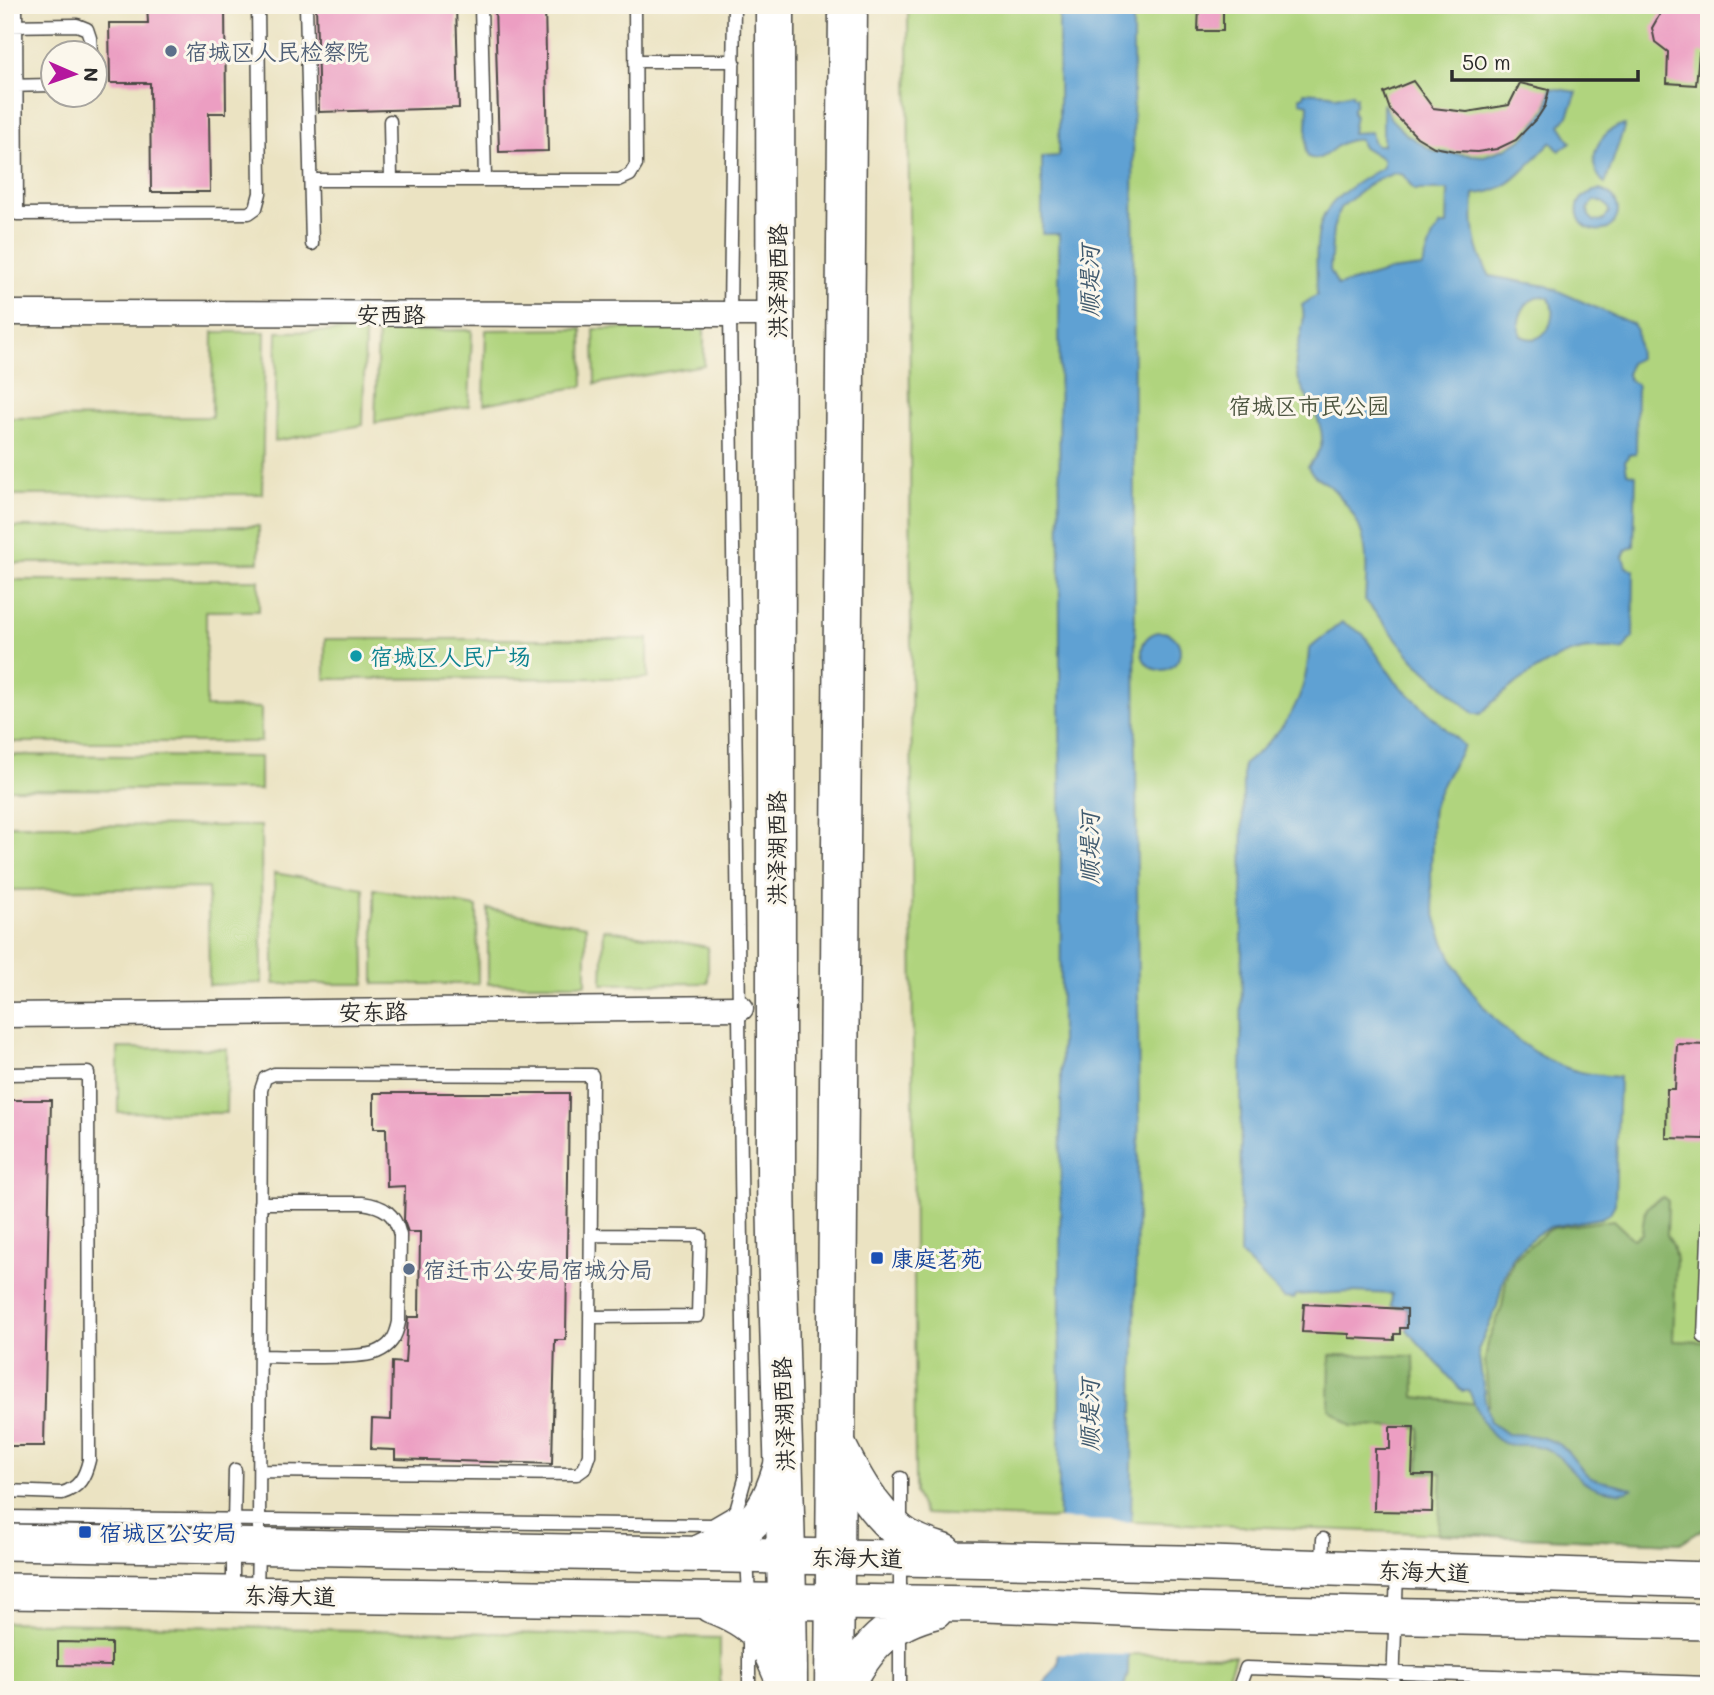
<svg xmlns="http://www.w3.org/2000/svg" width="1714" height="1695" font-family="Mali,'LXGW WenKai TC',sans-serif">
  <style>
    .green { fill: #b0d47e; stroke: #6e8054; stroke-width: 2 }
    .forest { fill: #8cb66d; stroke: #5c704c; stroke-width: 2 }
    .water { fill: #5fa1d3; stroke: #45667f; stroke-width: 2; fill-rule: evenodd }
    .pier { fill: #ebe3c2 }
    .building { fill: #ec9ec2 }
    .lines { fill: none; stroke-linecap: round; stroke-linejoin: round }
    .lane-casing { stroke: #484742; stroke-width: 15 }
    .street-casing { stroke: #484742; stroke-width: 27 }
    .secondary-casing { stroke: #484742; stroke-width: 38 }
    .primary-casing { stroke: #484742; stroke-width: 41 }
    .lane { stroke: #fff; stroke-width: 12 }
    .street { stroke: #fff; stroke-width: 24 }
    .secondary { stroke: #fff; stroke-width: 35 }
    .primary { stroke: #fff; stroke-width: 38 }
    .service-dot { fill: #5c6f8a; stroke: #fbf7ec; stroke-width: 2.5 }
    .culture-dot { fill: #0f9aa8; stroke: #fbf7ec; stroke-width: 2.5 }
    .transit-dot { fill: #1a4fb4; stroke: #fbf7ec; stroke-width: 2.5 }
    .labels { text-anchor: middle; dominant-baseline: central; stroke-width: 6; stroke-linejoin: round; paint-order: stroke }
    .service-label { font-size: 23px; fill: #4e5e75; stroke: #fbf7ec; text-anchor: start }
    .street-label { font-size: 23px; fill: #2b2b2b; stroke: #fbf7ec }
    .park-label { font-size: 23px; fill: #4c5540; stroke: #fbf7ec }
    .culture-label { font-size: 23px; fill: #0d838f; stroke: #fbf7ec; text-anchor: start }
    .transit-label { font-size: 23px; fill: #164399; stroke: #fbf7ec; text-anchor: start }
    .water-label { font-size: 24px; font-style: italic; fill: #405a6e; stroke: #fbf7ec }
  </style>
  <rect width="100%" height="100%" fill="#fbf7ec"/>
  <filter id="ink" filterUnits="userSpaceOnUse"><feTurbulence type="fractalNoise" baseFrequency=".0143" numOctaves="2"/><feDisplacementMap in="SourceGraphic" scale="14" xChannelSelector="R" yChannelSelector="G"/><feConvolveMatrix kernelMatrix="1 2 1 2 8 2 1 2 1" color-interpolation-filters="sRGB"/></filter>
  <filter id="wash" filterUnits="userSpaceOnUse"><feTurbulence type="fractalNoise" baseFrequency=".00686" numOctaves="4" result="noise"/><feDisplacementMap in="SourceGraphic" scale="28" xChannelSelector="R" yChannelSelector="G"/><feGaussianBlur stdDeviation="1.57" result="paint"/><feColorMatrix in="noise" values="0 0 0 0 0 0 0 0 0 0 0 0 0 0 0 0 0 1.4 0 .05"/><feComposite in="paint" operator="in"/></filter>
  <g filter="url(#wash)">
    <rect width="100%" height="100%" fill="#ebe3c2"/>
    <path class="green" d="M 908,5 L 1709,5 L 1709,1525 L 1680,1543 L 925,1514 L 915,1493 Z
      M 704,328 L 704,365 L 595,384 L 594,329 Z
      M 582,329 L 583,386 L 484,404 L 486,330 Z
      M 472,330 L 469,406 L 375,423 L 378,331 Z
      M 365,331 L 363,425 L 275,441 L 277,332 Z
      M 213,332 L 265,332 L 262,494 L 5,495 L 5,418 L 212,417 Z
      M 259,526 L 259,562 L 5,563 L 5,527 Z
      M 5,580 L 259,580 L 259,611 L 206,611 L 206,707 L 261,708 L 261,742 L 5,742 Z
      M 325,639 L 648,639 L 648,678 L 325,679 Z
      M 5,755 L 260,757 L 260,790 L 5,789 Z
      M 5,825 L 261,826 L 262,983 L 209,985 L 208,888 L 5,890 Z
      M 274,873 L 364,888 L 365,984 L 274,984 Z
      M 374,889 L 477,907 L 478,984 L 374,984 Z
      M 488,909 L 586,926 L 586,984 L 488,984 Z
      M 604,929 L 708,947 L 708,983 L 602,984 Z
      M 118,1048 L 227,1049 L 226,1113 L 118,1112 Z
      M 5,1622 L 720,1638 L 720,1690 L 5,1690 Z
      M 1128,1654 L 1235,1656 L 1223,1690 L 1122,1690 Z"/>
    <path class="forest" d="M 1663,1197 L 1668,1201 L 1667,1235 L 1673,1245 L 1676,1260 L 1673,1341 L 1709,1342 L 1709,1525 L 1680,1543 L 1438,1534 L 1442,1473 L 1419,1472 L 1420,1428 L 1351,1426 L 1329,1409 L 1330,1355 L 1414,1356 L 1415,1397 L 1489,1405 L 1485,1361 L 1488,1342 L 1502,1307 L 1506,1280 L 1514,1259 L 1547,1231 L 1553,1228 L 1613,1220 L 1633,1239 L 1642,1234 C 1644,1214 1643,1205 1663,1197 Z"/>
    <path class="water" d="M 1059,5 L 1133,5 L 1134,504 L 1139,1115 L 1128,1673 L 1123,1690 L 1039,1690 L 1058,1663 L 1061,1094 L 1059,234 L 1042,234 L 1042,157 L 1059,156 Z
      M 1551,88 L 1577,92 L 1568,116 L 1560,125 L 1571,142 L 1559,151 L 1551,142 C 1525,167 1511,193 1474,194 C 1472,224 1474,250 1490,276 L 1547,286 L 1633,324 L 1637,330 L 1639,358 L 1630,363 L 1627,375 L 1630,381 L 1637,385 L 1636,454 L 1629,455 L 1625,461 L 1627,473 L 1636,475 L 1634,546 L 1626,550 L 1623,557 L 1626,567 L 1634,570 L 1633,638 L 1629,641 L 1623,650 C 1610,649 1596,648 1583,650 C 1551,655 1502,691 1481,714 L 1474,714 L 1414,660 L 1365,600 C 1368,551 1369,526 1332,488 C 1325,480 1312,478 1308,467 C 1312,461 1317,455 1320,448 C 1330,425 1299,393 1296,370 C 1293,348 1308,326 1302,305 L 1317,295 C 1315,217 1314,207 1383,167 L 1383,159 L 1362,146 L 1360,140 C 1333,137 1327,166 1308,157 L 1306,151 L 1308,104 L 1300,102 L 1300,97 L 1304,96 L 1304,92 L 1331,94 L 1336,97 L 1352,93 L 1353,97 L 1356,97 L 1355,106 L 1353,107 L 1353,115 L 1355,115 L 1352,133 L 1371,132 L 1373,141 L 1376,145 L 1383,145 L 1383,103 L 1391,119 L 1407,135 L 1435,152 L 1484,156 L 1507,148 L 1526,136 L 1547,108 ZM 1395,173 L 1403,175 L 1414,190 L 1448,190 L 1447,225 L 1441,225 L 1433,236 L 1422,267 L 1389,271 L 1338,286 L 1330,270 L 1333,229 L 1340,208 L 1374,181 ZM 1543,296 L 1549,298 C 1559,318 1545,348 1521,336 C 1515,319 1523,299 1543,296 Z
      M 1621,125 L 1625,125 L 1605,184 C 1584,164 1596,134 1621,125 Z
      M 1599,190 C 1620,195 1624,216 1608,229 C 1574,239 1565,194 1599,190 ZM 1594,201 C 1602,200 1608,204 1609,212 L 1604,220 L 1594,221 L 1589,216 L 1588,209 Z
      M 1342,622 L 1363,634 L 1396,682 L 1464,746 C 1453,766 1439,786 1433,808 C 1431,820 1432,834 1432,846 C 1431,865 1430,886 1433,905 C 1446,970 1499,1041 1562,1066 C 1580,1074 1600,1075 1619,1077 L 1615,1204 L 1610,1213 L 1601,1218 L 1550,1227 L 1536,1235 L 1512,1257 L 1503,1280 L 1497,1307 L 1478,1350 L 1485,1399 L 1490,1422 L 1507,1434 C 1528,1434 1553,1436 1568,1452 C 1575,1460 1581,1471 1590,1477 C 1602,1484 1619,1482 1632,1489 C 1623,1494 1617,1492 1606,1490 C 1572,1485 1570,1456 1541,1447 C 1523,1441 1511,1451 1495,1438 C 1482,1427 1476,1406 1469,1391 L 1462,1391 L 1407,1330 L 1408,1308 L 1391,1306 L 1392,1294 L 1352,1292 L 1295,1295 L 1294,1299 L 1284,1298 L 1240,1254 L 1243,765 C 1283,733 1306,703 1309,649 Z
      M1142 651a19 19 0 1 1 38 0a19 19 0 1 1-38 0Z"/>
    <path class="pier" d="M 1055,1519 L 1135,1522 L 1132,1654 L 1054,1653 Z"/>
    <g id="blocks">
      <path class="building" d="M 147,5 L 225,5 L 226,113 L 209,113 L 210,192 L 151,192 L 150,83 L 110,83 L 109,23 L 148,23 Z
        M 316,5 L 456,5 L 459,108 L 319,112 Z
        M 495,5 L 545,5 L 548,151 L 499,152 Z
        M 1199,5 L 1223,5 L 1223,31 L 1198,31 Z
        M 1665,5 L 1698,5 L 1698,8 L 1709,8 L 1709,54 L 1699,53 L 1696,85 L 1667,83 L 1668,52 L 1655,42 L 1652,28 Z
        M 1413,81 L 1433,108 L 1467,112 L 1509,105 L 1520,83 L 1549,90 L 1545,106 L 1538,117 L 1516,140 L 1497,149 L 1477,152 L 1455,151 L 1434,147 L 1417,137 L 1390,110 L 1384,93 Z
        M 1677,1044 L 1709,1045 L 1709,1123 L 1705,1123 L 1704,1139 L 1666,1138 L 1667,1089 L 1675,1089 Z
        M 374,1093 L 569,1093 L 566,1340 L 555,1340 L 552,1464 L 395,1459 L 395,1450 L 371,1449 L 372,1419 L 391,1420 L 392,1362 L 405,1363 L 408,1317 L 419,1317 L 420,1232 L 408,1232 L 404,1221 L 405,1186 L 387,1187 L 386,1128 L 374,1128 Z
        M 5,1100 L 51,1100 L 44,1446 L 5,1446 Z
        M 1304,1304 L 1407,1309 L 1407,1328 L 1400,1328 L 1400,1334 L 1394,1334 L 1394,1340 L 1349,1338 L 1349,1334 L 1302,1332 Z
        M 1390,1427 L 1414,1427 L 1412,1475 L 1433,1475 L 1432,1512 L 1374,1511 L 1375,1449 L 1390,1449 Z
        M 58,1642 L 111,1643 L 111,1666 L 58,1665 Z"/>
    </g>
  </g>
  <g filter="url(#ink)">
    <use href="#blocks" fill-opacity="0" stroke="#484742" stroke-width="2"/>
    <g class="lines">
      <g class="lane-casing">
        <path id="lane" d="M 16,5 L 17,214 L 249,213 L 256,208 L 260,193 L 258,5
          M 306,5 L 312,244
          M 481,5 L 485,180
          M 5,26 L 77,25 L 87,29 L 90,38 L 91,52
          M 635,61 L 734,61
          M 5,86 L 52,85
          M 390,121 L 391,180
          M 311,180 L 619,180 L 630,175 L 636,165 L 635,5
          M 5,1074 L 88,1073 L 89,1460 C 85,1477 79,1488 62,1493 L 5,1491
          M 590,1317 L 698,1316 L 700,1236 L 591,1235
          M 1704,1337 L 1709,1213
          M 260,1356 C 285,1356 358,1360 377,1352 C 391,1346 396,1337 399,1322 L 400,1235 C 395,1213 384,1206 362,1203 L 260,1203
          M 901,1478 L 901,1526
          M 5,1517 L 712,1525 L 736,1511 L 745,1479 L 730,314 L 734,5
          M 234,1526 L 235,1470
          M 259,1528 L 261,1090 L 265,1078 L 274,1074 L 592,1075 L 589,1455 L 584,1469 L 577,1474 L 260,1471
          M 747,1556 L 749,1597
          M 900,1559 L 900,1600
          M 1322,1566 L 1323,1539
          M 257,1591 L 258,1549
          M 233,1592 L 233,1547
          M 749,1690 L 749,1633
          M 900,1690 L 900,1629
          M 1238,1690 L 1246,1668 L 1709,1683
          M 1393,1690 L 1397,1571"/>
      </g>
      <g class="street-casing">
        <path id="street" d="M 5,313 L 777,314
          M 5,1015 L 741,1008"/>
      </g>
      <g class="secondary-casing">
        <path id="secondary" d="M 835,1439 C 851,1472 870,1509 900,1532 C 912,1542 930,1547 944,1552
          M 5,1542 L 1180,1563 L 1709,1580
          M 701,1552 C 753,1527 765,1520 782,1464
          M 5,1591 L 986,1604 L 1176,1611 L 1709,1622
          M 711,1605 C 762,1624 767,1641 787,1689
          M 844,1690 C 866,1647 888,1622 935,1611"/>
      </g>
      <g class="primary-casing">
        <path id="primary" d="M 775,5 C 778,392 774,778 776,1165 C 777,1340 788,1515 788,1690
          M 834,1690 L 848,5"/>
      </g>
      <use href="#lane" class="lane"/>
      <use href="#street" class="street"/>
      <use href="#secondary" class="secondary"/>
      <use href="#primary" class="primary"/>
    </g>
  </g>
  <g class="service-dot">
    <circle cx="171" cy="51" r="7"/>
    <circle cx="409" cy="1269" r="7"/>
  </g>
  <circle class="culture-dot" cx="356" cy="656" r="7"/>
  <g class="transit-dot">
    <rect x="870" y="1251" width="14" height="14" rx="3.5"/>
    <rect x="78" y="1525" width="14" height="14" rx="3.5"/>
  </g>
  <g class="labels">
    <g class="service-label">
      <text x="185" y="51">宿城区人民检察院</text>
      <text x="423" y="1269">宿迁市公安局宿城分局</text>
    </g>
    <g class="street-label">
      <text transform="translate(777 281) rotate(-90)">洪泽湖西路</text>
      <text x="391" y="314">安西路</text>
      <text transform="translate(776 848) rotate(-90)">洪泽湖西路</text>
      <text transform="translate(373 1011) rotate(-1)">安东路</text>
      <text transform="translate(783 1414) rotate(-92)">洪泽湖西路</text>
      <text transform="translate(857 1557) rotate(1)">东海大道</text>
      <text transform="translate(1424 1571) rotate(2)">东海大道</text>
      <text transform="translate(290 1595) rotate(1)">东海大道</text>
    </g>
    <g class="park-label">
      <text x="1309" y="405">宿城区市民公园</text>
    </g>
    <g class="culture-label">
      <text x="370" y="656">宿城区人民广场</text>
    </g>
    <g class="transit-label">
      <text x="891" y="1258">康庭茗苑</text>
      <text x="99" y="1532">宿城区公安局</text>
    </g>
    <g class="water-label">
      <text transform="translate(1088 281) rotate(-90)">顺堤河</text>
      <text transform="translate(1088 848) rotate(-90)">顺堤河</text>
      <text transform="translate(1088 1415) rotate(-90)">顺堤河</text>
    </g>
  </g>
  <rect width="1714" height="1695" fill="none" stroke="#fbf7ec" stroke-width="28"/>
  <g transform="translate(74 74) rotate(92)"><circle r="33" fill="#fbf7ec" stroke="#a8a59f" stroke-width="2"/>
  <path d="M0-5L12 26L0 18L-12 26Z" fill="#b5179e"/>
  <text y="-10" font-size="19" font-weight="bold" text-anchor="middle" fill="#2b2b2b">N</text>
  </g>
  <path d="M1452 70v10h186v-10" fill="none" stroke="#2b2b2b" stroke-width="3.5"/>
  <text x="1462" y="70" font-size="21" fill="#2b2b2b" stroke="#fbf7ec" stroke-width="5" paint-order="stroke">50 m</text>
</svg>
